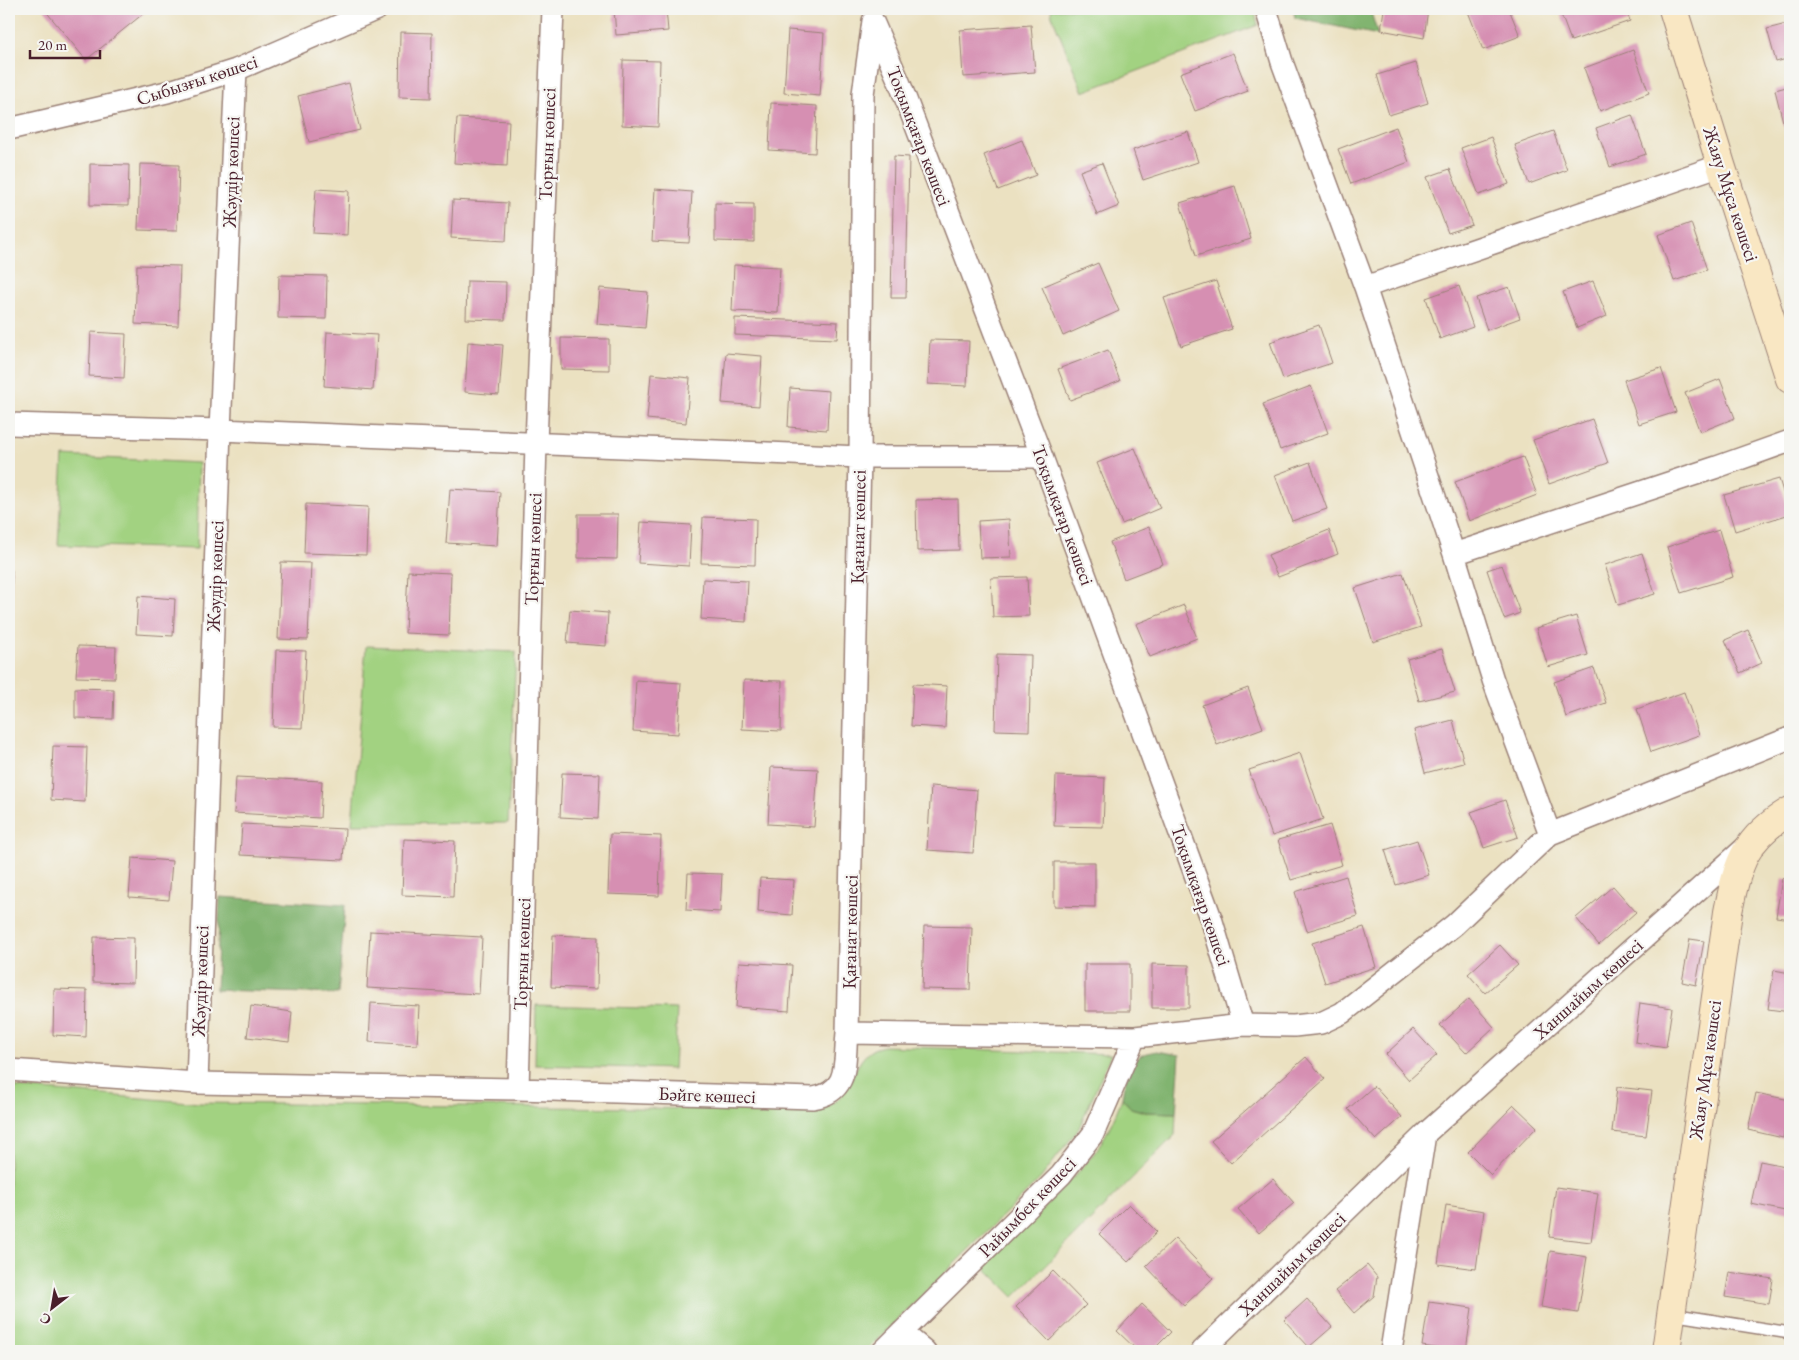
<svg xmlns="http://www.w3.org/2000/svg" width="1799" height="1360" font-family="'EB Garamond',serif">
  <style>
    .green { fill: #a2d281; stroke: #767856 }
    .forest { fill: #81b46f; stroke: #666a4d }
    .building { fill: #d68fb2 }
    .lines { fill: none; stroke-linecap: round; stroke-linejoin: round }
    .lane-casing { stroke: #9a8076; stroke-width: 14 }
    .street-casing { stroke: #9a8076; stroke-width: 24 }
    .secondary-casing { stroke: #9a8076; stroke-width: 30 }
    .lane { stroke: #fff; stroke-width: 11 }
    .street { stroke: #fff; stroke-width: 21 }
    .secondary { stroke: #f9e7c3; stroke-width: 28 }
    .labels { text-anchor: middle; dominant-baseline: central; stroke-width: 4.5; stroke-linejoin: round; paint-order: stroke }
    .street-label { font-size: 19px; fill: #4a1f2b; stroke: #f6f6f2 }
  </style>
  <rect width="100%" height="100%" fill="#f6f6f2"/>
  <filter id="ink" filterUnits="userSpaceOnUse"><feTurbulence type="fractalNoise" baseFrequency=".02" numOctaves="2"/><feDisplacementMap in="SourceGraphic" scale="10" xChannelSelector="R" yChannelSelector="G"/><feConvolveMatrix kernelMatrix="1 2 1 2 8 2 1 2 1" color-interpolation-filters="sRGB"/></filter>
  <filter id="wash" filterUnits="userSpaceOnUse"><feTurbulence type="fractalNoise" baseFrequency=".0096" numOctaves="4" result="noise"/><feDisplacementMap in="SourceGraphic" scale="20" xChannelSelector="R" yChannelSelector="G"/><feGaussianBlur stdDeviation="1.12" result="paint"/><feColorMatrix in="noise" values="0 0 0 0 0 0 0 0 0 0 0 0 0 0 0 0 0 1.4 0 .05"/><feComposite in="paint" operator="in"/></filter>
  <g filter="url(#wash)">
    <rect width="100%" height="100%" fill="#ebe1c1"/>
    <path class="green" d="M 1051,9 L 1254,9 L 1258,25 L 1083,92 L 1052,16 Z
      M 63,456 L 199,463 L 197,549 L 58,545 Z
      M 366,646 L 516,652 L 508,823 L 352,824 Z
      M 536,1005 L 677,1009 L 674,1069 L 535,1065 Z
      M 884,1046 L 1111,1054 L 1079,1128 L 1041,1178 L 866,1351 L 9,1351 L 9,1087 L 200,1103 L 804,1110 C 809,1109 815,1110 820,1109 C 852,1102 850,1063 872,1050 C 875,1048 880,1047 884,1046 Z
      M 1122,1098 L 1131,1108 L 1145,1112 L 1176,1113 L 1175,1135 L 1014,1297 L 982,1265 C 1018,1230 1060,1196 1092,1156 C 1105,1139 1114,1119 1122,1098 Z"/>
    <path class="forest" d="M 1293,9 L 1370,9 L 1378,35 L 1295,18 Z
      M 220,897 L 345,905 L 338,994 L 216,990 Z
      M 1157,1051 L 1180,1055 L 1176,1113 L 1145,1112 L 1131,1108 L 1122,1098 C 1124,1084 1128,1064 1142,1055 C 1146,1053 1153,1052 1157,1051 Z"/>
    <g id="blocks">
      <path class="building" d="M 44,9 L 149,9 L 86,60 Z
        M 614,9 L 666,9 L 668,31 L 616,35 Z
        M 1384,9 L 1428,9 L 1424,38 L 1381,30 Z
        M 1467,9 L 1509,9 L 1520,36 L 1483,50 Z
        M 1559,9 L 1626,9 L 1630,21 L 1571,41 Z
        M 1790,23 L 1790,58 L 1776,62 L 1767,29 Z
        M 1031,25 L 1035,72 L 963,77 L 960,30 Z
        M 788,30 L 824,33 L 820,96 L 784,93 Z
        M 400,32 L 432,33 L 431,98 L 399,97 Z
        M 1633,50 L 1649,93 L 1600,111 L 1584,68 Z
        M 1233,53 L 1248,91 L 1195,111 L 1180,73 Z
        M 623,60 L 660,61 L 658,127 L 622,125 Z
        M 1416,63 L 1428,103 L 1389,115 L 1377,75 Z
        M 349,83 L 360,130 L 309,142 L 298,96 Z
        M 1790,86 L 1790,129 L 1785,130 L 1775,90 Z
        M 771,103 L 817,106 L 815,153 L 769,150 Z
        M 1632,115 L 1646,154 L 1610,167 L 1596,128 Z
        M 457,118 L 509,121 L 507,166 L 454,163 Z
        M 1396,127 L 1409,162 L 1351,184 L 1338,149 Z
        M 1553,131 L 1567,170 L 1529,184 L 1515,145 Z
        M 1188,132 L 1198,162 L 1143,180 L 1133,150 Z
        M 1491,137 L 1509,184 L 1479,195 L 1461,148 Z
        M 1022,140 L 1036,175 L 998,190 L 984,155 Z
        M 894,156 L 909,157 L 906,298 L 891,298 Z
        M 1102,163 L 1119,206 L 1097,215 L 1080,171 Z
        M 90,164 L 129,165 L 128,206 L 90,205 Z
        M 140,164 L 179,165 L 177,231 L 138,230 Z
        M 1450,169 L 1472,225 L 1448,233 L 1427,177 Z
        M 1235,186 L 1251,239 L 1196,256 L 1180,203 Z
        M 316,189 L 349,191 L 347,235 L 313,233 Z
        M 655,189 L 692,192 L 689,243 L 652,241 Z
        M 453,200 L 508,203 L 506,241 L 451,238 Z
        M 715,203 L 754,204 L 754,242 L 715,241 Z
        M 1691,223 L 1707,270 L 1674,281 L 1658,235 Z
        M 1098,263 L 1119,311 L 1063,336 L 1042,287 Z
        M 137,265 L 180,266 L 178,326 L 135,324 Z
        M 734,265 L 780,267 L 778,313 L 732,311 Z
        M 279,275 L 327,276 L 326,319 L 278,318 Z
        M 467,281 L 506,282 L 505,320 L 466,319 Z
        M 1216,281 L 1232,329 L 1181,346 L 1164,298 Z
        M 1593,281 L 1607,316 L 1577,328 L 1563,292 Z
        M 1459,286 L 1473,327 L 1440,339 L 1426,298 Z
        M 1509,287 L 1520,318 L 1487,330 L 1476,298 Z
        M 600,288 L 648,292 L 645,328 L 597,324 Z
        M 735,318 L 838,322 L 837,339 L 735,335 Z
        M 1319,325 L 1332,363 L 1283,379 L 1270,342 Z
        M 91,332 L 126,334 L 124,378 L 89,376 Z
        M 327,332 L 377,335 L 373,390 L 324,386 Z
        M 561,338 L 609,339 L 609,370 L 561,369 Z
        M 930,340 L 969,341 L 967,386 L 928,384 Z
        M 468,342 L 503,345 L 499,395 L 465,392 Z
        M 1108,350 L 1120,381 L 1070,400 L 1058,369 Z
        M 726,353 L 762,356 L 759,406 L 722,403 Z
        M 1661,368 L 1676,412 L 1639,424 L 1624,380 Z
        M 651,374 L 690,378 L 686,423 L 647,419 Z
        M 1720,379 L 1735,418 L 1700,432 L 1685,393 Z
        M 1311,386 L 1328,433 L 1280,450 L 1263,404 Z
        M 790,388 L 829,391 L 827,430 L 788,427 Z
        M 1592,419 L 1608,463 L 1549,484 L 1533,440 Z
        M 1135,448 L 1160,508 L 1122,524 L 1097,463 Z
        M 1523,457 L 1537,495 L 1469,521 L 1455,482 Z
        M 1310,462 L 1327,509 L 1292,521 L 1275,475 Z
        M 1779,479 L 1790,514 L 1735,531 L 1724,495 Z
        M 450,489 L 500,492 L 497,546 L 446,543 Z
        M 958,499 L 959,550 L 917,551 L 916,500 Z
        M 306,504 L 368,507 L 366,555 L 304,553 Z
        M 578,514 L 618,514 L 617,559 L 578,558 Z
        M 703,517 L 756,519 L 755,565 L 701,563 Z
        M 1009,519 L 1011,557 L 980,558 L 978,521 Z
        M 641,522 L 691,525 L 689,566 L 638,563 Z
        M 1149,527 L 1163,564 L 1124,579 L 1110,542 Z
        M 1329,530 L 1338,554 L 1278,577 L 1268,555 Z
        M 1719,530 L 1733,577 L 1681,593 L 1667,547 Z
        M 1642,553 L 1655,594 L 1618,605 L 1605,565 Z
        M 281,562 L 311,563 L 308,640 L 278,639 Z
        M 1502,565 L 1520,613 L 1504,619 L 1487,570 Z
        M 9,569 L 12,570 L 11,622 L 9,622 Z
        M 408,571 L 451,573 L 449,635 L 405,633 Z
        M 1403,573 L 1421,627 L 1373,642 L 1355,588 Z
        M 1027,577 L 1029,616 L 993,617 L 991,578 Z
        M 703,579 L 748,581 L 746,622 L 701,619 Z
        M 138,596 L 175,599 L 173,636 L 136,634 Z
        M 1184,605 L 1197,638 L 1150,657 L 1136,624 Z
        M 570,610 L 608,613 L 606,646 L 567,643 Z
        M 1576,616 L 1588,655 L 1548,667 L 1536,628 Z
        M 1748,630 L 1762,663 L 1740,673 L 1725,640 Z
        M 78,646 L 116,647 L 115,678 L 76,677 Z
        M 1442,649 L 1455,692 L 1419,701 L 1407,659 Z
        M 276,650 L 306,651 L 302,728 L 273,727 Z
        M 997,654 L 1031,655 L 1029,731 L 995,730 Z
        M 1594,668 L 1606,703 L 1566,717 L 1554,682 Z
        M 636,680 L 681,683 L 678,734 L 633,731 Z
        M 744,680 L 782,681 L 781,731 L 742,729 Z
        M 913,684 L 947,686 L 945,728 L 911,726 Z
        M 75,688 L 114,689 L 113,719 L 75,718 Z
        M 1248,688 L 1263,728 L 1217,745 L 1202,705 Z
        M 1684,692 L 1699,735 L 1651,752 L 1637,709 Z
        M 1453,720 L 1464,763 L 1425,773 L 1414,730 Z
        M 53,746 L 87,747 L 85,802 L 51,800 Z
        M 1300,753 L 1323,819 L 1272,836 L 1249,770 Z
        M 771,767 L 818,769 L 814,827 L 768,824 Z
        M 562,773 L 600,774 L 598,819 L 560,817 Z
        M 1056,776 L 1105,778 L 1103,827 L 1054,826 Z
        M 236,777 L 322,781 L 320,818 L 234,813 Z
        M 931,786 L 977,790 L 973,853 L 927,850 Z
        M 1505,800 L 1518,837 L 1484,848 L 1471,812 Z
        M 242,824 L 345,829 L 343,860 L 240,855 Z
        M 1330,825 L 1342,865 L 1291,880 L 1278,840 Z
        M 610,834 L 661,836 L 659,896 L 608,894 Z
        M 404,839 L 455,841 L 453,897 L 402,895 Z
        M 1417,840 L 1429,875 L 1396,885 L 1385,850 Z
        M 132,858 L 172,861 L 169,900 L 129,897 Z
        M 1054,862 L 1095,862 L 1095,907 L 1054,906 Z
        M 688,873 L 722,874 L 720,912 L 686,910 Z
        M 1346,876 L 1358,916 L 1307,931 L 1295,892 Z
        M 760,878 L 794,880 L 792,915 L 758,912 Z
        M 1782,878 L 1790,880 L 1790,919 L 1776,917 Z
        M 1613,886 L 1636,912 L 1599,945 L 1576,918 Z
        M 924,926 L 972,927 L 970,990 L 922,989 Z
        M 1364,927 L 1376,967 L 1325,983 L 1312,943 Z
        M 370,931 L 482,937 L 479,994 L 367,988 Z
        M 553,935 L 598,937 L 597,989 L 551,987 Z
        M 94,937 L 134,938 L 133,983 L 93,982 Z
        M 1690,939 L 1704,941 L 1696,985 L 1682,982 Z
        M 1500,945 L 1518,965 L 1485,993 L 1468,974 Z
        M 739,962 L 792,965 L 789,1011 L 736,1007 Z
        M 1085,964 L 1130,964 L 1130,1011 L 1085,1011 Z
        M 1152,964 L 1189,965 L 1189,1008 L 1152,1008 Z
        M 1774,970 L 1790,973 L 1790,1012 L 1768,1009 Z
        M 54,989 L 87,990 L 86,1037 L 53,1035 Z
        M 1469,999 L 1494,1027 L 1466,1053 L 1440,1025 Z
        M 371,1003 L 419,1006 L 417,1045 L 369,1042 Z
        M 1640,1003 L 1672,1008 L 1666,1047 L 1635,1042 Z
        M 251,1006 L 292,1012 L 289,1042 L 247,1037 Z
        M 1413,1029 L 1437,1055 L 1409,1080 L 1386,1054 Z
        M 1306,1057 L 1325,1079 L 1231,1163 L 1211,1141 Z
        M 1374,1086 L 1402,1117 L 1376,1140 L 1348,1109 Z
        M 1617,1087 L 1652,1091 L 1646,1136 L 1612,1132 Z
        M 1756,1093 L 1790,1100 L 1783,1138 L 1748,1130 Z
        M 1514,1105 L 1537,1127 L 1491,1175 L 1468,1152 Z
        M 1760,1161 L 1790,1167 L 1790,1212 L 1751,1204 Z
        M 1273,1179 L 1294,1203 L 1259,1233 L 1238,1209 Z
        M 1556,1187 L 1598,1193 L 1591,1242 L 1549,1237 Z
        M 1129,1204 L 1157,1232 L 1128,1262 L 1099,1234 Z
        M 1446,1205 L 1484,1211 L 1476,1269 L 1438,1264 Z
        M 1175,1238 L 1213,1278 L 1184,1306 L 1146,1266 Z
        M 1550,1251 L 1587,1257 L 1578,1313 L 1541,1307 Z
        M 1367,1265 L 1377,1277 L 1374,1296 L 1354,1313 L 1335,1291 Z
        M 1053,1271 L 1086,1305 L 1049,1341 L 1016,1307 Z
        M 1729,1272 L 1773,1279 L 1769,1304 L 1725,1297 Z
        M 1307,1299 L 1332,1327 L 1309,1347 L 1284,1320 Z
        M 1429,1302 L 1472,1308 L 1466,1351 L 1454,1351 L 1422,1346 Z
        M 1142,1304 L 1171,1332 L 1152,1351 L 1138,1351 L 1117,1331 Z"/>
    </g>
  </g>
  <g filter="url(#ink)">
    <use href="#blocks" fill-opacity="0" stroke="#9a8076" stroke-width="1"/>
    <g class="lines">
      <g class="lane-casing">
        <path id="lane" d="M 1671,1314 L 1790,1333"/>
      </g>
      <g class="street-casing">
        <path id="street" d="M 874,24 L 900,84 L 1042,457 L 1211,918 L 1243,1025
          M 9,129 L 167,92 L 236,70 L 377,9
          M 1365,287 L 1721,165
          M 9,424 L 220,430 L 860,457 L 1042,457
          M 1454,554 L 1717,467 L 1790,441
          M 1550,834 L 1790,738
          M 847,1033 L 1135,1037 L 1243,1025 L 1294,1026 L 1321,1023 L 1342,1013 L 1454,925 L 1550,834 L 1493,680 L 1454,554 L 1365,287 L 1282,62 L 1266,9
          M 9,1070 L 197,1083 L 518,1089 L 813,1098 C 850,1092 844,1063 847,1033 L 860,457 L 863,94 L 873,21
          M 197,1083 L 220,430 L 236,70
          M 518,1089 L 536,443 L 553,9
          M 902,1332 L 925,1351
          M 883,1351 L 1061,1175 L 1093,1134 L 1135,1037
          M 1202,1351 L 1425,1134 L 1746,847
          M 1391,1351 L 1425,1134"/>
      </g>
      <g class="secondary-casing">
        <path id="secondary" d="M 1673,9 L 1721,165 L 1790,379
          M 1666,1351 L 1728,912 C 1738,862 1745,838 1790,811"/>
      </g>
      <use href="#lane" class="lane"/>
      <use href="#street" class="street"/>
      <use href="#secondary" class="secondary"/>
    </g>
  </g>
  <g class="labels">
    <g class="street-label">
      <text transform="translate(197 80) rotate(-18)">Сыбызғы көшесі</text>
      <text transform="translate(919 136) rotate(69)">Тоқымқағар көшесі</text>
      <text transform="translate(547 144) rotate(-88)">Торғын көшесі</text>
      <text transform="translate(231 172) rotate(-88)">Жәудір көшесі</text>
      <text transform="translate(1731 194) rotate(72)">Жаяу Мұса көшесі</text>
      <text transform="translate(1063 515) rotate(70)">Тоқымқағар көшесі</text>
      <text transform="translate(858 527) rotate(-89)">Қағанат көшесі</text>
      <text transform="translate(533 549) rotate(-88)">Торғын көшесі</text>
      <text transform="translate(215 576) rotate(-88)">Жәудір көшесі</text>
      <text transform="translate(1201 895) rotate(71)">Тоқымқағар көшесі</text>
      <text transform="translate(850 932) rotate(-89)">Қағанат көшесі</text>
      <text transform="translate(522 954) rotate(-88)">Торғын көшесі</text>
      <text transform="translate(200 981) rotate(-88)">Жәудір көшесі</text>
      <text transform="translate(1588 989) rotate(-42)">Ханшайым көшесі</text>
      <text transform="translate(1705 1070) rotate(-82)">Жаяу Мұса көшесі</text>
      <text transform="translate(707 1095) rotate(2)">Бәйге көшесі</text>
      <text transform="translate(1027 1207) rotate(-46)">Райымбек көшесі</text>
      <text transform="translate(1292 1264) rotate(-44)">Ханшайым көшесі</text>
    </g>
  </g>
  <rect width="1799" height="1360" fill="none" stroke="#f6f6f2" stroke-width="30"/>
  <g transform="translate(52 1308) rotate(211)" stroke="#f6f6f2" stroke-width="4" paint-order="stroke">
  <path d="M0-4L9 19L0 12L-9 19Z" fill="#4a1f2b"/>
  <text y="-8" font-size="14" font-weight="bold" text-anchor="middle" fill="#4a1f2b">С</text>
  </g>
  <path d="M30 50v8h70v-8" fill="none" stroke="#4a1f2b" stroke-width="2.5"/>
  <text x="38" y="50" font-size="15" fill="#4a1f2b" stroke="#f6f6f2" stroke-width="4" paint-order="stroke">20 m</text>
</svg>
